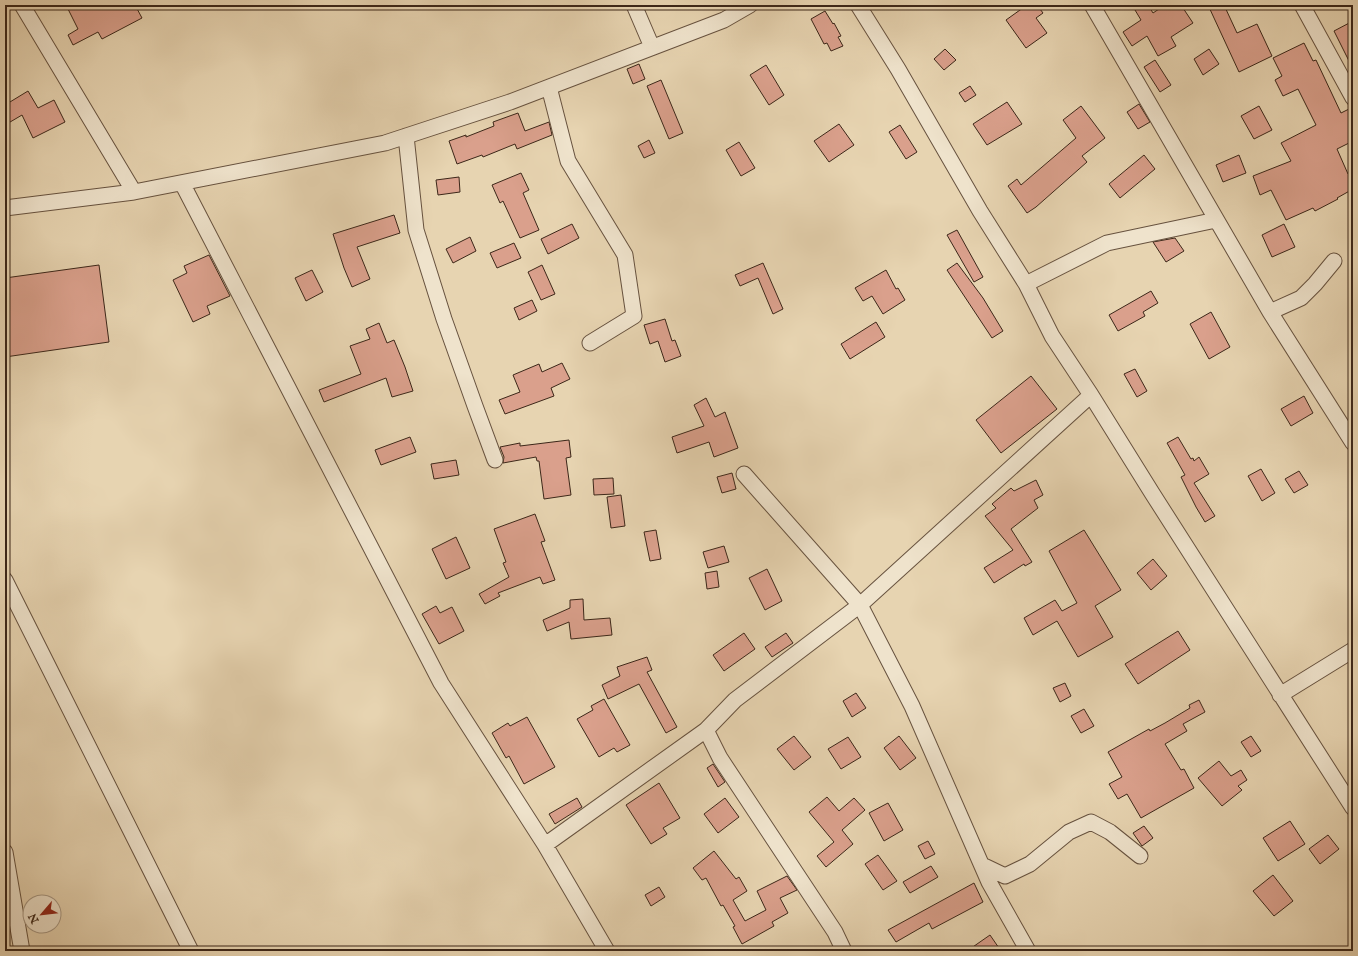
<svg xmlns="http://www.w3.org/2000/svg" width="1358" height="956" font-family="'IM FELL English',serif">
  <style>
    .building { fill: #daa08c; stroke: #3c2719 }
    .lines { fill: none; stroke-linecap: round; stroke-linejoin: round }
    .minor-casing { stroke: #67523f; stroke-width: 17 }
    .minor { stroke: #efe3cc; stroke-width: 15 }
  </style>
  <rect width="100%" height="100%" fill="#e7d4b1"/>
  <filter id="stains"><feTurbulence type="fractalNoise" baseFrequency=".005" numOctaves="4"/><feColorMatrix values="0 0 0 0 .2 0 0 0 0 .09 0 0 0 0 .02 0 0 0 .5 -.17"/></filter>
  <radialGradient id="worn" r=".72"><stop offset=".6" stop-color="#630" stop-opacity="0"/><stop offset="1" stop-color="#630" stop-opacity=".3"/></radialGradient>
  <path class="building" d="M 66,5 L 135,5 L 142,18 L 102,39 L 98,32 L 73,45 L 68,35 L 78,29 Z
    M 1027,5 L 1037,5 L 1043,13 L 1036,18 L 1047,33 L 1026,48 L 1006,20 Z
    M 1142,5 L 1148,5 L 1153,13 L 1165,5 L 1181,5 L 1193,23 L 1171,37 L 1176,46 L 1158,56 L 1147,36 L 1132,46 L 1123,32 L 1141,20 L 1135,10 Z
    M 1208,5 L 1224,5 L 1237,33 L 1257,24 L 1272,56 L 1239,72 Z
    M 825,11 L 833,24 L 834,23 L 841,36 L 838,37 L 843,46 L 831,51 L 827,43 L 824,44 L 811,19 Z
    M 1353,21 L 1353,69 L 1334,31 Z
    M 1304,43 L 1313,61 L 1316,60 L 1341,113 L 1349,109 L 1353,117 L 1353,141 L 1337,149 L 1348,174 L 1353,172 L 1353,189 L 1337,198 L 1338,199 L 1315,211 L 1313,208 L 1286,220 L 1271,190 L 1260,195 L 1253,176 L 1291,161 L 1281,143 L 1316,125 L 1298,89 L 1283,96 L 1275,80 L 1282,76 L 1273,58 Z
    M 945,49 L 956,60 L 944,70 L 934,59 Z
    M 1209,49 L 1219,64 L 1203,75 L 1194,59 Z
    M 1155,60 L 1171,85 L 1160,92 L 1144,67 Z
    M 639,64 L 645,79 L 633,84 L 627,69 Z
    M 766,65 L 784,95 L 769,105 L 750,75 Z
    M 661,80 L 683,133 L 669,139 L 647,86 Z
    M 970,86 L 976,95 L 965,102 L 959,93 Z
    M 28,91 L 38,108 L 54,100 L 65,122 L 33,138 L 22,115 L 5,125 L 5,105 Z
    M 1007,102 L 1022,124 L 987,145 L 973,124 Z
    M 1139,104 L 1150,122 L 1138,129 L 1127,112 Z
    M 1081,106 L 1105,138 L 1082,156 L 1087,162 L 1036,207 L 1027,213 L 1008,186 L 1017,179 L 1021,185 L 1076,138 L 1063,120 Z
    M 1259,106 L 1272,130 L 1254,139 L 1241,116 Z
    M 518,113 L 525,131 L 549,122 L 552,135 L 517,149 L 515,144 L 483,157 L 482,155 L 457,164 L 449,141 L 466,135 L 466,137 L 494,126 L 493,122 Z
    M 839,124 L 854,145 L 829,162 L 814,141 Z
    M 900,125 L 917,152 L 906,159 L 889,132 Z
    M 649,140 L 655,153 L 644,158 L 638,146 Z
    M 739,142 L 755,168 L 741,176 L 726,150 Z
    M 1144,155 L 1155,169 L 1120,198 L 1109,184 Z
    M 1239,155 L 1246,173 L 1223,182 L 1216,165 Z
    M 521,173 L 529,190 L 523,193 L 539,230 L 520,238 L 503,201 L 500,203 L 492,185 Z
    M 459,177 L 460,192 L 438,195 L 436,180 Z
    M 394,215 L 400,233 L 357,247 L 370,279 L 352,287 L 344,268 L 333,234 Z
    M 572,224 L 579,238 L 548,254 L 541,239 Z
    M 1284,224 L 1295,247 L 1272,257 L 1262,235 Z
    M 957,230 L 983,277 L 974,282 L 947,235 Z
    M 470,237 L 476,251 L 453,263 L 446,249 Z
    M 1175,238 L 1184,251 L 1166,262 L 1153,242 Z
    M 514,243 L 521,258 L 497,268 L 490,253 Z
    M 209,255 L 230,296 L 207,306 L 210,314 L 193,322 L 173,280 L 187,273 L 184,266 Z
    M 763,263 L 783,309 L 773,314 L 758,278 L 740,286 L 735,275 Z
    M 957,263 L 983,298 L 1003,331 L 992,338 L 947,270 Z
    M 99,265 L 109,342 L 5,357 L 5,278 Z
    M 542,265 L 555,294 L 541,300 L 528,272 Z
    M 312,270 L 323,292 L 306,301 L 295,278 Z
    M 886,270 L 896,289 L 898,288 L 905,300 L 883,314 L 872,296 L 863,301 L 855,288 Z
    M 1151,291 L 1158,303 L 1143,312 L 1145,316 L 1118,331 L 1109,315 Z
    M 532,300 L 537,311 L 519,320 L 514,308 Z
    M 1211,312 L 1230,347 L 1209,359 L 1190,324 Z
    M 665,319 L 672,341 L 675,340 L 681,356 L 665,362 L 658,341 L 650,344 L 644,325 Z
    M 876,322 L 885,337 L 850,359 L 841,344 Z
    M 379,323 L 387,343 L 394,340 L 405,367 L 413,391 L 392,397 L 386,378 L 324,402 L 319,390 L 361,374 L 350,346 L 370,339 L 366,329 Z
    M 562,363 L 570,379 L 551,388 L 554,396 L 505,414 L 499,400 L 520,392 L 513,375 L 539,364 L 542,372 Z
    M 1135,369 L 1147,391 L 1137,397 L 1124,374 Z
    M 1031,376 L 1057,409 L 1001,453 L 976,420 Z
    M 1304,396 L 1313,413 L 1291,426 L 1281,409 Z
    M 706,398 L 715,417 L 725,412 L 738,448 L 714,457 L 709,442 L 677,453 L 672,437 L 704,426 L 694,405 Z
    M 410,437 L 416,452 L 381,465 L 375,450 Z
    M 1178,437 L 1191,459 L 1193,458 L 1194,461 L 1199,457 L 1209,474 L 1194,483 L 1215,516 L 1205,522 L 1196,507 L 1181,477 L 1185,475 L 1167,443 Z
    M 569,440 L 571,457 L 566,458 L 571,495 L 544,499 L 539,461 L 537,461 L 536,457 L 503,463 L 504,457 L 500,447 L 520,443 L 520,446 Z
    M 456,460 L 459,475 L 434,479 L 431,464 Z
    M 1261,469 L 1275,493 L 1262,501 L 1248,476 Z
    M 1299,471 L 1308,485 L 1294,493 L 1285,479 Z
    M 732,473 L 736,489 L 722,493 L 717,477 Z
    M 613,478 L 614,494 L 594,495 L 593,479 Z
    M 1036,480 L 1043,495 L 1034,500 L 1038,508 L 1011,529 L 1032,562 L 1025,566 L 1024,564 L 994,583 L 984,568 L 1013,550 L 985,516 L 996,508 L 992,504 L 1011,488 L 1014,491 Z
    M 621,495 L 625,526 L 611,528 L 607,497 Z
    M 535,514 L 545,541 L 541,542 L 555,580 L 543,584 L 540,577 L 498,593 L 500,596 L 485,604 L 479,594 L 509,577 L 503,563 L 506,562 L 494,529 Z
    M 656,530 L 661,559 L 650,561 L 644,532 Z
    M 1084,530 L 1121,590 L 1095,606 L 1113,637 L 1078,657 L 1057,621 L 1033,635 L 1024,618 L 1055,600 L 1062,611 L 1077,603 L 1049,551 Z
    M 456,537 L 470,568 L 446,579 L 432,549 Z
    M 724,546 L 729,562 L 708,568 L 703,552 Z
    M 1153,559 L 1167,576 L 1151,590 L 1137,573 Z
    M 767,569 L 782,601 L 765,610 L 749,578 Z
    M 717,571 L 719,587 L 707,589 L 705,573 Z
    M 583,599 L 584,620 L 610,618 L 612,635 L 571,639 L 569,622 L 547,631 L 543,620 L 570,608 L 570,600 Z
    M 436,606 L 440,613 L 452,607 L 464,631 L 439,644 L 422,614 Z
    M 1178,631 L 1190,650 L 1138,684 L 1125,664 Z
    M 744,633 L 755,649 L 724,671 L 713,655 Z
    M 786,633 L 793,643 L 772,657 L 765,647 Z
    M 647,657 L 652,670 L 647,672 L 677,727 L 666,733 L 639,684 L 608,699 L 602,685 L 620,676 L 617,667 Z
    M 1065,683 L 1071,696 L 1060,702 L 1053,688 Z
    M 856,693 L 866,708 L 852,717 L 843,701 Z
    M 604,699 L 630,745 L 617,752 L 614,748 L 599,757 L 577,719 L 593,710 L 591,706 Z
    M 1199,700 L 1205,712 L 1183,724 L 1187,731 L 1165,744 L 1181,770 L 1184,769 L 1194,788 L 1141,818 L 1127,794 L 1118,799 L 1109,784 L 1122,777 L 1108,752 L 1149,729 L 1150,731 L 1165,723 L 1190,708 L 1189,705 Z
    M 1084,709 L 1094,726 L 1081,733 L 1071,716 Z
    M 527,717 L 555,767 L 524,784 L 509,756 L 506,758 L 492,733 L 508,723 L 510,726 Z
    M 794,736 L 811,757 L 794,770 L 777,749 Z
    M 899,736 L 916,758 L 900,770 L 884,748 Z
    M 1251,736 L 1261,751 L 1251,757 L 1241,742 Z
    M 848,737 L 861,757 L 841,769 L 828,749 Z
    M 1219,761 L 1231,776 L 1241,770 L 1247,780 L 1238,786 L 1242,790 L 1222,806 L 1198,778 Z
    M 713,764 L 725,782 L 718,787 L 707,768 Z
    M 659,783 L 680,818 L 663,828 L 667,834 L 651,844 L 626,805 Z
    M 827,797 L 839,811 L 854,798 L 865,810 L 842,830 L 853,844 L 826,867 L 817,856 L 834,842 L 809,812 Z
    M 577,798 L 582,807 L 555,824 L 549,814 Z
    M 725,798 L 739,817 L 718,833 L 704,814 Z
    M 888,803 L 903,830 L 884,841 L 869,813 Z
    M 1290,821 L 1305,844 L 1278,861 L 1263,838 Z
    M 1144,826 L 1153,838 L 1142,846 L 1133,833 Z
    M 1328,835 L 1339,849 L 1320,864 L 1309,849 Z
    M 928,841 L 935,854 L 925,859 L 918,846 Z
    M 714,851 L 736,879 L 739,877 L 747,891 L 733,900 L 745,921 L 766,910 L 757,891 L 787,876 L 797,890 L 780,898 L 788,913 L 772,922 L 774,926 L 742,944 L 733,927 L 735,926 L 723,905 L 721,906 L 706,878 L 702,880 L 693,868 Z
    M 878,855 L 897,881 L 883,890 L 865,864 Z
    M 931,866 L 938,877 L 910,893 L 903,882 Z
    M 1273,875 L 1293,901 L 1274,916 L 1253,891 Z
    M 974,883 L 983,902 L 932,929 L 929,923 L 896,942 L 888,930 Z
    M 659,887 L 665,897 L 651,906 L 645,895 Z
    M 990,935 L 1001,951 L 967,951 Z"/>
  <g class="lines">
    <g class="minor-casing">
      <path id="minor" d="M 22,5 L 134,192
        M 634,5 L 652,47
        M 858,5 L 898,69 L 980,211 L 1026,284 L 1052,336 L 1091,395 L 1152,493 L 1353,808
        M 1092,5 L 1270,312 L 1353,443
        M 1302,5 L 1353,98
        M 549,87 L 568,161 L 625,255 L 634,316 L 590,343
        M 406,136 L 416,230 L 444,319 L 475,406 L 495,460
        M 182,183 L 441,683 L 545,845
        M 5,208 L 134,192 L 385,143 L 510,102 L 724,20 L 750,5
        M 1026,284 L 1107,243 L 1216,220
        M 1270,312 L 1301,298 L 1315,284 L 1334,261
        M 744,474 L 860,605 L 912,706 L 989,882 L 1028,951
        M 5,580 L 191,951
        M 1280,695 L 1353,650
        M 5,852 L 22,951
        M 982,865 L 1005,876 L 1030,864 L 1069,832 L 1091,822 L 1110,832 L 1140,856
        M 607,951 L 545,845 L 706,730
        M 844,951 L 835,932 L 720,758 L 706,730 L 735,700 L 860,605 L 1091,395"/>
    </g>
    <use href="#minor" class="minor"/>
  </g>
  <rect width="1358" height="956" fill="none" stroke="#e7d4b1" stroke-width="20"/>
  <rect x="6" y="6" width="1346" height="944" fill="none" stroke="#3c2719" stroke-width="2"/>
  <rect x="10" y="10" width="1338" height="936" fill="none" stroke="#3c2719"/>
  <g transform="translate(42 914) rotate(242)"><circle r="19" fill="#efe3cc" stroke="#a79884"/>
  <path d="M0-3L7 15L0 10L-7 15Z" fill="#8f2418"/>
  <text y="-6" font-size="11" font-weight="bold" text-anchor="middle" fill="#3c2719">N</text>
  </g>
  <rect width="100%" height="100%" filter="url(#stains)"/>
  <rect width="100%" height="100%" fill="url(#worn)"/>
</svg>
